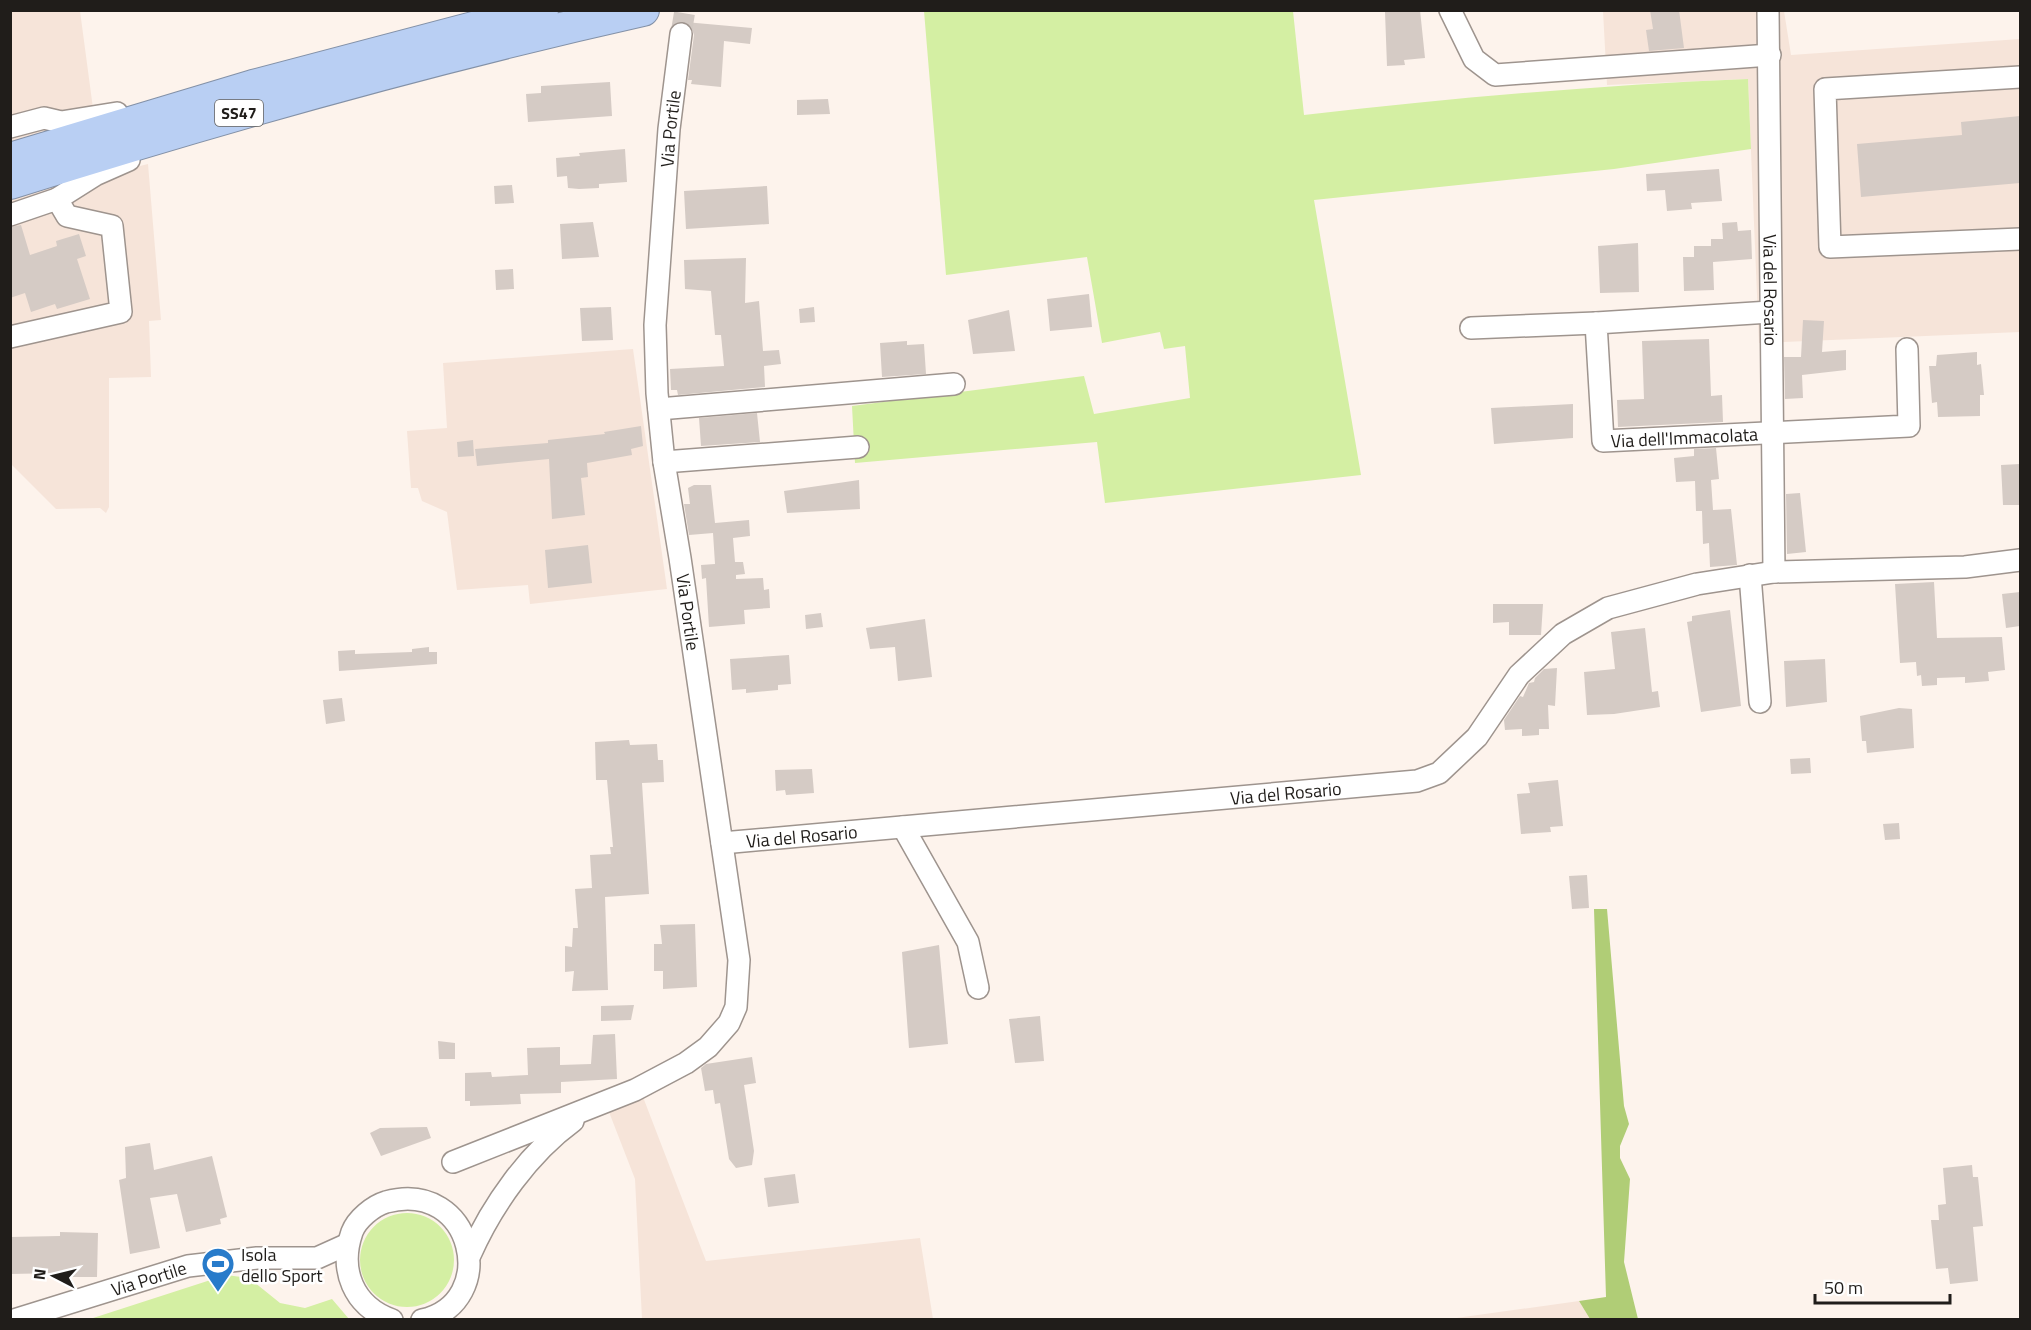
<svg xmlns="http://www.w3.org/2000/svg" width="2031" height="1330" font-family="'Titillium Web',sans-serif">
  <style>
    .built { fill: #f6e4d9 }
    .green { fill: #d4efa3 }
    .forest { fill: #b0cd76 }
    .building { fill: #d5cbc5 }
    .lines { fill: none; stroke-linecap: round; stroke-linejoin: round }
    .minor-tunnel { stroke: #d1c8c2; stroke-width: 21; stroke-dasharray: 21 10; stroke-linecap: butt }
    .minor-casing { stroke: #9e948e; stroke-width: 24 }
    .highway-casing { stroke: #8391a7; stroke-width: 34 }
    .minor { stroke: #fff; stroke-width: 21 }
    .highway { stroke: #b9cff3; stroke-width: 32 }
    .labels { text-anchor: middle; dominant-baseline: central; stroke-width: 5; stroke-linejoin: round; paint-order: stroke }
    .shield { fill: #fff; stroke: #63615f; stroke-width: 1.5 }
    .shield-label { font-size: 16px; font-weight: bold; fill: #201d1a }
    .street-label { font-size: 18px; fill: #201d1a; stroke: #fff }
    .poi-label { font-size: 18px; fill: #201d1a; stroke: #fff; text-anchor: start }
  </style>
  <rect width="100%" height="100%" fill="#fdf3ec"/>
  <path class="built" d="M 11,11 L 80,11 L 94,116 L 11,150 Z
    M 1603,11 L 1784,11 L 1791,55 L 2020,39 L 2020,332 L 1759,343 L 1748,79 L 1607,85 Z
    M 148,164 L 161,320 L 149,321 L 151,377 L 109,378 L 109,507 L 106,513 L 100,508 L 56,509 L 11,464 L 10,196 L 72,177 L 128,169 Z
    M 633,349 L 667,589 L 530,604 L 528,585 L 457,590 L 447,512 L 422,501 L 418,488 L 411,488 L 407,431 L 447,428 L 443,363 Z
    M 643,1097 L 706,1261 L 920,1238 L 933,1319 L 642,1319 L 635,1179 L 609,1112 Z
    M 1579,1301 L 1590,1319 L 1442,1320 Z"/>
  <path class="green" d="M 924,11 L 1293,11 L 1304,115 C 1452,98 1599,85 1748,79 L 1751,149 L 1614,169 L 1314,200 L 1361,475 L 1105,503 L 1097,442 L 855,463 L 852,406 L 1084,376 L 1094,414 L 1190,398 L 1185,346 L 1164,349 L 1160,332 L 1102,343 L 1087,257 L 946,275 Z
    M360 1260a47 47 0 1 1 94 0a47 47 0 1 1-94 0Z
    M 226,1275 L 249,1278 L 280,1303 L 305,1308 L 332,1299 L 349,1319 L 90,1319 Z"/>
  <path class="forest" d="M 1594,909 L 1607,909 L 1624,1106 L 1629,1124 L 1620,1146 L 1620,1158 L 1630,1179 L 1624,1262 L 1638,1319 L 1590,1319 L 1579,1301 L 1606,1297 Z"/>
  <path class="building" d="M 1420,10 L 1425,58 L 1404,60 L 1405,65 L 1387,66 L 1385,12 Z
    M 1650,10 L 1679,10 L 1684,48 L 1649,51 L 1646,30 L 1653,29 Z
    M 685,22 L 752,28 L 750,44 L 724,41 L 721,87 L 691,84 L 692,80 L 688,80 L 694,35 L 692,29 Z
    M 610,82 L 612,116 L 528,122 L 526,94 L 541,93 L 541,86 Z
    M 828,99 L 830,114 L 797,115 L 797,100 Z
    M 2020,116 L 2020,183 L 1861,197 L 1857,144 L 1962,135 L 1961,122 Z
    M 625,149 L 627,182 L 599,184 L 599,188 L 579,189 L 568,188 L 567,176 L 557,177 L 556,158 L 580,156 L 579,153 Z
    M 1719,169 L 1722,201 L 1691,203 L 1692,209 L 1667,211 L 1665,190 L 1647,191 L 1646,174 Z
    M 512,185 L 514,203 L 495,204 L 494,186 Z
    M 767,186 L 769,224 L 686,229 L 684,191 Z
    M 593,222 L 599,257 L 562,259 L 560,224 Z
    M 1737,222 L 1738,231 L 1751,230 L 1752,259 L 1713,262 L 1714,290 L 1684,291 L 1683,257 L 1694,257 L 1694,246 L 1711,246 L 1711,239 L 1723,239 L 1722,223 Z
    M 21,225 L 30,255 L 57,246 L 56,241 L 79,234 L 86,256 L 77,259 L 90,299 L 57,309 L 55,304 L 31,312 L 25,293 L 10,298 L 10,227 Z
    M 1638,243 L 1639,292 L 1600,293 L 1598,246 Z
    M 746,258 L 745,303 L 759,301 L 763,351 L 779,350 L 781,364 L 764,366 L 765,387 L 678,395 L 677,390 L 671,390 L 670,369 L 724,366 L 721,335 L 715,335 L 711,291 L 685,289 L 684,260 Z
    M 513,269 L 514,289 L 496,290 L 495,270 Z
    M 1089,294 L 1092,327 L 1050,331 L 1047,299 Z
    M 611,307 L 613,340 L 582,341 L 580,308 Z
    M 814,307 L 815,322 L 800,323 L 799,309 Z
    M 1009,310 L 1015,351 L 973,354 L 968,320 Z
    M 1803,320 L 1824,321 L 1822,352 L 1846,350 L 1846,370 L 1802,375 L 1803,398 L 1785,399 L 1784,357 L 1801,357 Z
    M 1709,339 L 1711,396 L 1722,395 L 1723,422 L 1618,427 L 1617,400 L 1644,399 L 1642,341 Z
    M 907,341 L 907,345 L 924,344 L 926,374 L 882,377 L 880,343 Z
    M 1977,352 L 1977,365 L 1981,364 L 1984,395 L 1980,395 L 1980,416 L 1938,417 L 1937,402 L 1932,403 L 1929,366 L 1936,366 L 1937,355 Z
    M 1573,404 L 1573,438 L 1494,444 L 1491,408 Z
    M 757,413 L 760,442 L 701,446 L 699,418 Z
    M 641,426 L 643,446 L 631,449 L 632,455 L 587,463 L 588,477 L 581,478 L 585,515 L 552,519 L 549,459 L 477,466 L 475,449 L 548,443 L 548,440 L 605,434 L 604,432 Z
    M 473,440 L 474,456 L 458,457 L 457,442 Z
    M 1716,448 L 1719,479 L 1711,480 L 1713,510 L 1731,509 L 1737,565 L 1710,567 L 1709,543 L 1703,544 L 1702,511 L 1696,511 L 1695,481 L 1676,482 L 1674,458 L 1694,456 L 1694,449 Z
    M 2020,464 L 2020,505 L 2003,505 L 2001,465 Z
    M 859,480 L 860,509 L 787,513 L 784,491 Z
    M 694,485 L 711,485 L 715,523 L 749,520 L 750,536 L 733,538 L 735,562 L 743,562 L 745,574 L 736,575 L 736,579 L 763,578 L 764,590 L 769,589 L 770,608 L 744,610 L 745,624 L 709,627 L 706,578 L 702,579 L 701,565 L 715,564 L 713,533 L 689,535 L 684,504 L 690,504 L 688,488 Z
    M 1800,493 L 1806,552 L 1787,554 L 1786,494 Z
    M 588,545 L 592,583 L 548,588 L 545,550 Z
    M 1934,582 L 1937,638 L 2002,637 L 2005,670 L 1988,672 L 1989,681 L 1965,683 L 1965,677 L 1937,678 L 1937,685 L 1922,686 L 1921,675 L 1917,676 L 1916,662 L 1900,663 L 1895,584 Z
    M 2020,592 L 2020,626 L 2006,628 L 2002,594 Z
    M 1493,604 L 1543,604 L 1541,635 L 1509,635 L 1509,622 L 1493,623 Z
    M 1730,610 L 1741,706 L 1701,712 L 1687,622 L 1692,621 L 1692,616 Z
    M 821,613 L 823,627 L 806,629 L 805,615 Z
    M 925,619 L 932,677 L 898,681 L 895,647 L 870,649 L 866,628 Z
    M 1645,628 L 1652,692 L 1658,691 L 1660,707 L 1614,714 L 1587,715 L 1584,672 L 1615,669 L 1611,632 Z
    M 429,647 L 429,652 L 437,652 L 437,664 L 339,671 L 338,651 L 355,650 L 355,654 L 412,652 L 412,649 Z
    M 789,655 L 791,684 L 778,685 L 778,690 L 746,693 L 746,689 L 732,690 L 730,659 Z
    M 1825,659 L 1827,702 L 1786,707 L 1784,661 Z
    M 1557,668 L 1555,706 L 1548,705 L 1549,729 L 1539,729 L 1539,735 L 1522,736 L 1522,729 L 1505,730 L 1504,720 L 1520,696 L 1523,697 L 1529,683 L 1534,682 L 1535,678 L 1544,669 Z
    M 342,698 L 345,721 L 326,724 L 323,700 Z
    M 1899,708 L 1912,709 L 1914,748 L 1867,753 L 1866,741 L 1862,741 L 1860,716 Z
    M 629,740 L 630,745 L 657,744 L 658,760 L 663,760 L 664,782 L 642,783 L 649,894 L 605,897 L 608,990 L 572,991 L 574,971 L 565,972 L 565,946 L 572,947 L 573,928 L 578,928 L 575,889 L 592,888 L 590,855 L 611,854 L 610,847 L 613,847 L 607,780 L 596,780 L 595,742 Z
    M 1810,758 L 1811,773 L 1791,774 L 1790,759 Z
    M 812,769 L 814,793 L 786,795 L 785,790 L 776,791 L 775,770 Z
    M 1558,780 L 1563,826 L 1550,827 L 1551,832 L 1521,834 L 1517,794 L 1530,793 L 1528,783 Z
    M 1899,823 L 1900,839 L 1885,840 L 1883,824 Z
    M 1587,875 L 1589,908 L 1572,909 L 1569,876 Z
    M 695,924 L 697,987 L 663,989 L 663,971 L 654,971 L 654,944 L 662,944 L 660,925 Z
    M 939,945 L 948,1044 L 909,1048 L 902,952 Z
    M 634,1005 L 631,1020 L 601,1021 L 601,1006 Z
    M 1040,1016 L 1044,1061 L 1015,1063 L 1009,1019 Z
    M 615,1034 L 617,1079 L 561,1082 L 561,1093 L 520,1094 L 521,1104 L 470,1106 L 470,1101 L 465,1101 L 465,1073 L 491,1072 L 492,1077 L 528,1075 L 527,1048 L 560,1047 L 560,1065 L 591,1064 L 593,1035 Z
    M 438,1041 L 455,1043 L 455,1059 L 439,1059 Z
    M 752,1057 L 756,1083 L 744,1085 L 754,1151 L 752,1165 L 736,1168 L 729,1159 L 720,1103 L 715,1104 L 713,1090 L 705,1091 L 701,1068 L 706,1064 Z
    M 427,1127 L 431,1138 L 381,1156 L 370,1133 L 380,1128 Z
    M 150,1143 L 154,1170 L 212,1156 L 227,1217 L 220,1219 L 221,1224 L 186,1232 L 177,1194 L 150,1198 L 160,1248 L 130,1254 L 119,1180 L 126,1178 L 125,1147 Z
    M 1972,1165 L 1973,1177 L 1978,1177 L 1983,1226 L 1973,1227 L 1978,1281 L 1950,1284 L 1948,1268 L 1936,1269 L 1931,1220 L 1939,1220 L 1938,1205 L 1946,1204 L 1943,1168 Z
    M 795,1174 L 799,1203 L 768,1207 L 764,1178 Z
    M 60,1232 L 98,1233 L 97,1277 L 59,1277 L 59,1273 L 10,1274 L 10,1237 L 60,1236 Z"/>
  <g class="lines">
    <path class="minor-tunnel" d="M 681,34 L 685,10"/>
    <g class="minor-casing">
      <g id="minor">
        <path d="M 1450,10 L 1474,59 L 1495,75 L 1770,55"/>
        <path id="s1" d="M 1768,10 L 1774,572"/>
        <path d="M 2020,77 L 1825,89 L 1830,247 L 2020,239"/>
        <path d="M 10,127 L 44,118 L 61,122 L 117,113"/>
        <path d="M 10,215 L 57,199 L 95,175 L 129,160"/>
        <path id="s2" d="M 1770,312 L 1596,323 L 1603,441 L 1909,426 L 1907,349"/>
        <path d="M 1471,328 L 1596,323"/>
        <path d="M 10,337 L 121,312 L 112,226 L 67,216 L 57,199"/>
        <path d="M 659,409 L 954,384"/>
        <path d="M 664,462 L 858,447"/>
        <path d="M 1750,575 L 1760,702"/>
        <path d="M 903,827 L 968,942 L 978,988"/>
        <path id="s3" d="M 722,843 L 1417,781 L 1439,773 L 1477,737 L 1519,675 L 1563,634 L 1608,608 L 1697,584 L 1774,572 L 1965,567 L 2020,560"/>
        <path id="s4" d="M 453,1162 L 635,1090 L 686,1063 L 708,1047 L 729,1023 L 736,1007 L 739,960 L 680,558 L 664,462 L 657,393 L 655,325 L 669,129 L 681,34"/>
        <path d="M 470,1255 C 492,1205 529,1153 573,1121"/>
        <path id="s5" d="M 14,1320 L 188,1266 L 257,1258 L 317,1258 L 348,1244"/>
        <path d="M 392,1320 C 353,1306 339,1270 352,1232 C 357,1219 373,1206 386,1202 C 474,1178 501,1303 422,1320"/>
      </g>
    </g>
    <g class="highway-casing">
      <path id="highway" d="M 10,159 L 253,86 L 542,10
        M 10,183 C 219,117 429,58 643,10"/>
    </g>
    <use href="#minor" class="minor"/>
    <use href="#highway" class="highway"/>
  </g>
  <defs>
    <g id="stadium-pin" transform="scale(1.725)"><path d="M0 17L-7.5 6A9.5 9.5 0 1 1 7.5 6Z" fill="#287bca" stroke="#fff"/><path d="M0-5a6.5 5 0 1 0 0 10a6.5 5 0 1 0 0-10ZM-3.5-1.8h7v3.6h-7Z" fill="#fff"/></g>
  </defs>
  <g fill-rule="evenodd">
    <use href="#stadium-pin" x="218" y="1264"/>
  </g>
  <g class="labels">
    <rect class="shield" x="215" y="100" width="48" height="26" rx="4.5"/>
    <g class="shield-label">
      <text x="239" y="113">SS47</text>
    </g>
    <g class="street-label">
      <text stroke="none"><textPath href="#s4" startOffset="1215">Via Portile</textPath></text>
      <text stroke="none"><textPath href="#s1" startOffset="280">Via del Rosario</textPath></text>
      <text stroke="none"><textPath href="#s2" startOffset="374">Via dell'Immacolata</textPath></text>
      <text transform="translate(688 612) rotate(82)">Via Portile</text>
      <text stroke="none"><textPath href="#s3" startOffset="566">Via del Rosario</textPath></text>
      <text stroke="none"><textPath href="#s3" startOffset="80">Via del Rosario</textPath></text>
      <text stroke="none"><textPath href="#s5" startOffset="141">Via Portile</textPath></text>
    </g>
    <g class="poi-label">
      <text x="241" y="1254">Isola<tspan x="241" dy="21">dello Sport</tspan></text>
    </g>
  </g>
  <rect width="2031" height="1330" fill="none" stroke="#201d1a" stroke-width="24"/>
  <g transform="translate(54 1276) rotate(277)" stroke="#ffffff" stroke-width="4.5" paint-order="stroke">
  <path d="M0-4.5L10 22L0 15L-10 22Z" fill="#201d1a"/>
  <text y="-9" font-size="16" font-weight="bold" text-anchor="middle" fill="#201d1a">N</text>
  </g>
  <path d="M1815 1294v9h135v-9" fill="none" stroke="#201d1a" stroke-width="3"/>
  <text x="1824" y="1294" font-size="18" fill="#201d1a" stroke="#ffffff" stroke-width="4.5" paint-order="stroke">50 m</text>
</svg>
